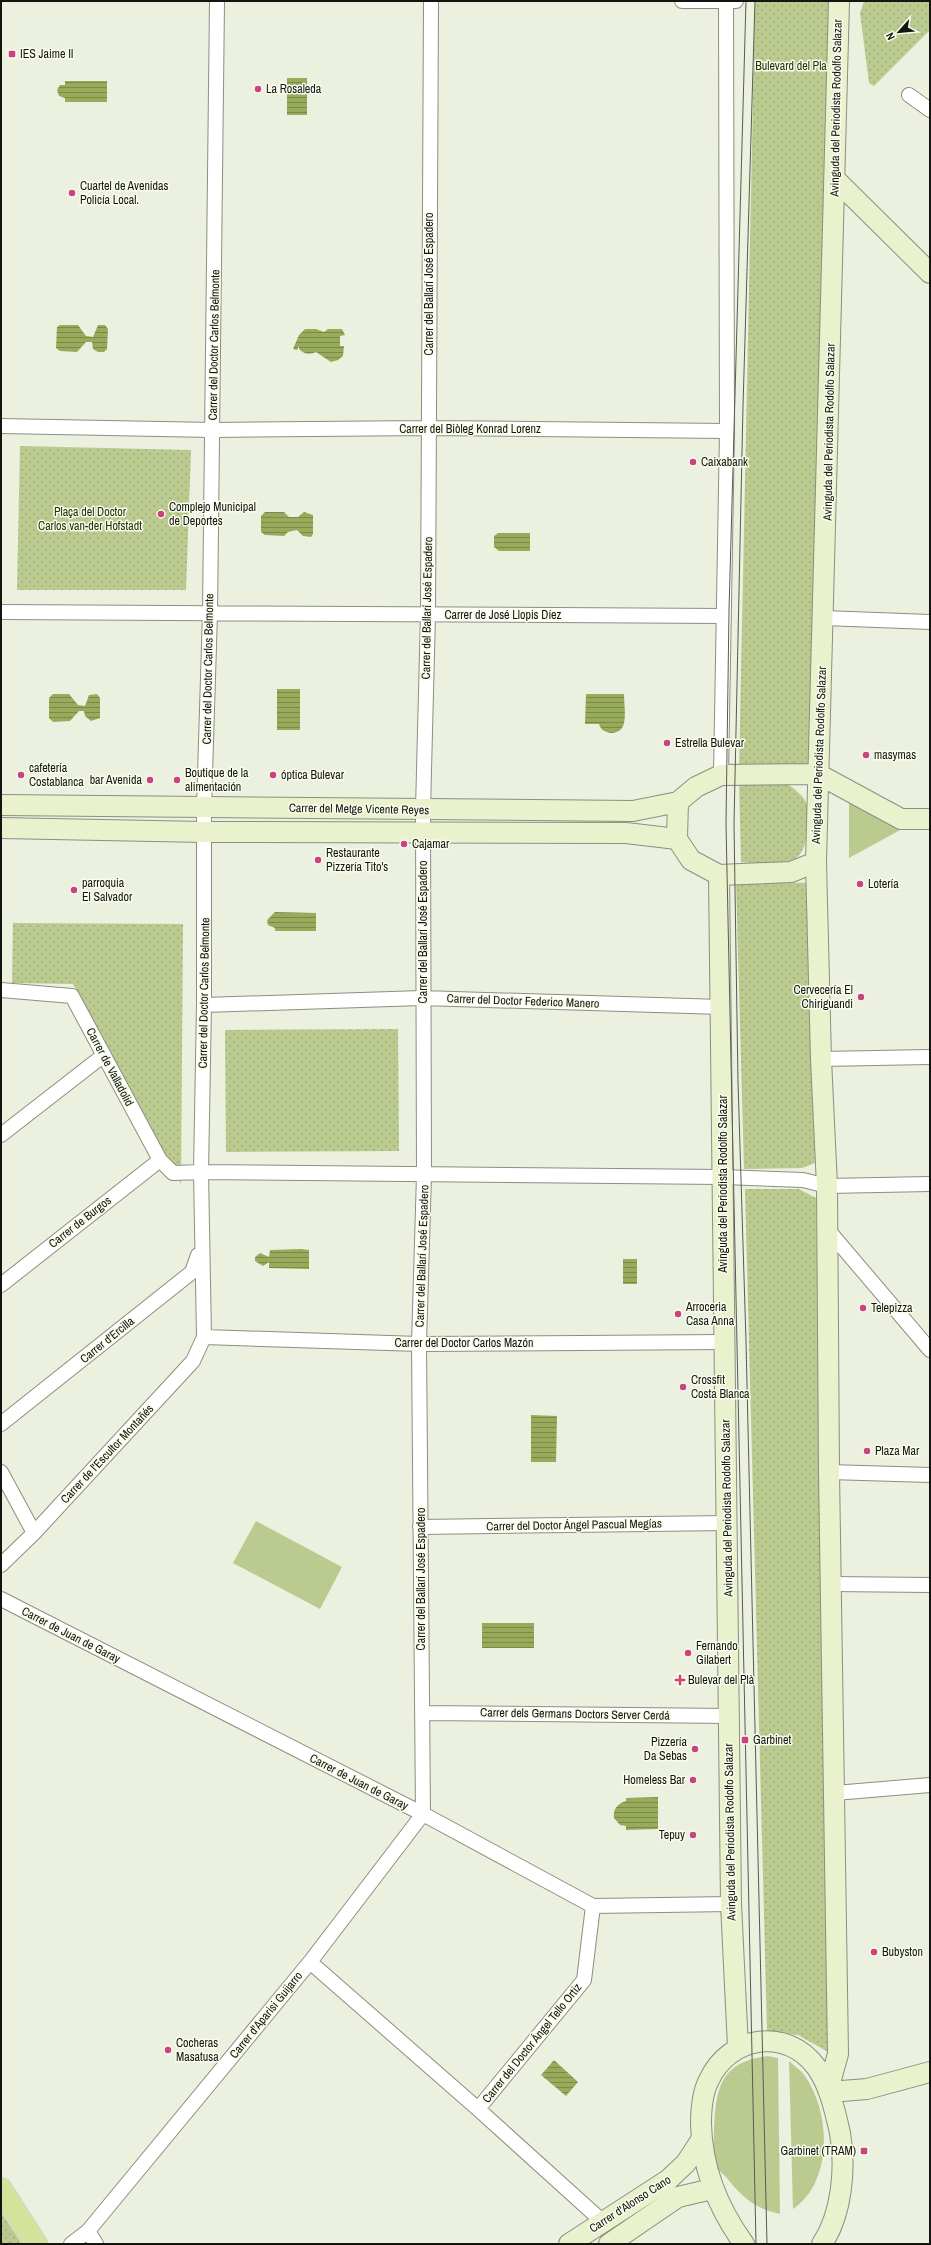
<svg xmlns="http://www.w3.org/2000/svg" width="931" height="2245" font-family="'Archivo Narrow',sans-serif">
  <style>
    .green { fill: #bbcb90 }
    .park { fill: url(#park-dots) }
    .water { fill: url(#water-rules) }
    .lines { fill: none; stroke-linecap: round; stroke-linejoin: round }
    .street-casing { stroke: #8b8f80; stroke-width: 16 }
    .secondary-casing { stroke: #8b8f80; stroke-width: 22 }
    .primary-casing { stroke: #d5d5d4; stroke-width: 24 }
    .street { stroke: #fff; stroke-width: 14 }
    .secondary { stroke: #e9f1cd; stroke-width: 20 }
    .primary { stroke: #d3e39b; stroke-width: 22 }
    .tram { stroke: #585a51; stroke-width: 1 }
    .poi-dot { fill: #cb427f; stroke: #f8fdec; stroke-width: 1.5 }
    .labels { text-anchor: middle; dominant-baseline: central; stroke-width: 3; stroke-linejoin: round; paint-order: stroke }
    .poi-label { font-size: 12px; fill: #141510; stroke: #f8fdec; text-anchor: start }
    .park-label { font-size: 12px; fill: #262e0a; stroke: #f8fdec }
    .street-label { font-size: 12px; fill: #141510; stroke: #f8fdec }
  </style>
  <defs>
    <pattern id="park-dots" width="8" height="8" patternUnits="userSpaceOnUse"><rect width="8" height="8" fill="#bbcb90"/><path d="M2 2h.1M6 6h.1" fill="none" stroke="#a0ad7b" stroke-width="1.8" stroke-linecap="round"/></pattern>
    <pattern id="water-rules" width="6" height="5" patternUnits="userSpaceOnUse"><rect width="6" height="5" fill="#98ab5a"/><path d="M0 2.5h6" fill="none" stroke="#7b8a49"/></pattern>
  </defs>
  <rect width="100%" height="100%" fill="#ebf0df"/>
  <path class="green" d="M 849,800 L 902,829 L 849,858 Z
    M 256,1521 L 342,1567 L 320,1609 L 233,1563 Z
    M 768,2056 L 778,2058 L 780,2214 C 755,2209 741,2196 726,2177 C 723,2174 718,2170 717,2166 C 712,2155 714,2140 714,2129 C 716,2086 721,2062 768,2056 Z
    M 789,2061 C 794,2066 801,2070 805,2076 C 831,2113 833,2182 793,2209 Z"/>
  <path class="park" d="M 755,1 L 830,1 L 813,765 L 739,769 Z
    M 864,1 L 930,1 L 930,30 L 874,86 L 869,83 L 860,13 Z
    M 20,446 L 191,450 L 186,590 L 17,590 Z
    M 783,782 C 792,786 805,796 808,807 C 811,819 807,852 796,858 C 780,867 758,863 741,862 L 739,783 Z
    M 736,881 L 810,883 L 815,1163 L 802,1168 L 744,1169 Z
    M 13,923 L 183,924 L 181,1184 L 73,984 L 12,983 Z
    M 398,1029 L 399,1151 L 226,1152 L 225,1030 Z
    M 745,1189 L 799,1189 L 816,1198 L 830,2053 L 798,2035 L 767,2031 Z
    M 1,2212 L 22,2244 L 1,2244 Z"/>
  <path class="water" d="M 287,78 L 307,78 L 307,115 L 287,115 Z
    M 65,81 L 107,81 L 107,102 L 65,102 L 65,98 L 59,96 L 57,90 L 60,85 L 65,85 Z
    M 60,325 L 78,325 L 86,336 L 93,337 L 98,325 L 105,325 L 108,329 L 107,349 L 104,352 L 98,352 L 93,349 L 92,342 L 86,342 L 77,352 L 60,351 L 56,348 L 57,327 Z
    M 305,329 L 316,329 L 324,332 L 328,329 L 342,329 L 345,335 L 340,336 L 340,346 L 344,346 L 343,356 L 338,360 L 331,362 L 316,352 C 309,355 304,354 299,349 L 299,346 L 297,350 L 293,349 L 299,335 Z
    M 265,512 L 284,512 L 289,517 L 298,517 L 304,512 L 313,515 L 313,534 L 311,537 L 303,536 L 297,530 L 288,532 L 284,536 L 265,535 L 261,532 L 261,516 Z
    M 498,533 L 530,533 L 530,551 L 499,551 L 494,547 L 494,536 Z
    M 277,689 L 300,689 L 300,730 L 277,730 Z
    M 53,694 L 69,694 L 78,705 L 85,706 L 89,695 L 97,694 L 100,698 L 100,718 L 91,721 L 85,716 L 84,711 L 79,711 L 70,721 L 53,722 L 49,718 L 49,698 Z
    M 586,694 L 624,694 C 624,703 626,714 624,723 C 622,736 602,736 599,724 L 585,724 Z
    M 275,912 L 316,913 L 316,931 L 275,931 L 275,928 L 268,925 L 267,920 Z
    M 301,1249 L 309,1250 L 309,1269 L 269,1268 L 269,1262 L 263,1266 L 255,1261 L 255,1257 L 260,1253 L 269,1257 L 270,1250 Z
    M 623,1259 L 637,1259 L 637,1284 L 623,1284 Z
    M 531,1415 L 557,1416 L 556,1462 L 531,1462 Z
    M 482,1623 L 534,1623 L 534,1648 L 482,1648 Z
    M 658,1797 L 658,1829 L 626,1830 L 626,1826 L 620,1825 L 614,1818 C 613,1809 617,1804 626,1801 L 626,1798 Z
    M 554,2060 L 578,2082 L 566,2096 L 541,2075 Z"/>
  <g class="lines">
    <g class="street-casing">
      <path id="street" d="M 682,1 L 736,1
        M 909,95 L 930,110
        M 1,426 L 213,430 L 429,428 L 727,431
        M 1,612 L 724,616
        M 824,618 L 930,622
        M 721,775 L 727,431 L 726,2
        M 1,990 L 72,996 L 160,1160 L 173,1173 L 201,1172 L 723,1177 L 803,1180 L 827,1186 L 930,1184
        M 204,1005 L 422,998 L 722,1007
        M 821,1059 L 930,1057
        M 1,1135 L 104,1055
        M 828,1230 L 930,1350
        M 1,1285 L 160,1160
        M 204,1337 L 419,1344 L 724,1342
        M 1,1424 L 192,1272 L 198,1255
        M 1,1472 L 34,1533
        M 829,1472 L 930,1475
        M 420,1527 L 728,1523
        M 1,1565 L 34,1533 L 193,1361 L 204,1337 L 201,1172 L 204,1005 L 204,807 L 210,613 L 217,1
        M 831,1584 L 930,1585
        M 1,1599 L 423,1814 L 593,1906 L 731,1904
        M 422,1713 L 729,1716
        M 835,1793 L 930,1785
        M 310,1962 L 478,2109 L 602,2221
        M 478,2109 L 584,1980 L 593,1906
        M 88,2231 L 96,2244
        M 71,2244 L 88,2231 L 310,1962 L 423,1814 L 419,1344 L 424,1175 L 423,810 L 428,614 L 431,1"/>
    </g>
    <g class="secondary-casing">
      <path id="secondary" d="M 835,179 L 930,273
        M 1,805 L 633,811 L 678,802 L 696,787 L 721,775 L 818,774 L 901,819 L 930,819
        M 1,828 L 204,832 L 626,833 L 677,839 L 691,860 L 719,875 L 791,872 L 816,862
        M 677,839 L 678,802
        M 719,875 L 731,1904 L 738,2047
        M 828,2090 L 838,2054 L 829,1472 L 827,1186 L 821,1059 L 816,862 L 839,1
        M 829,2092 L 867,2089 L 930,2072
        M 569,2244 L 668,2180 L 686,2163 L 701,2140
        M 609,2244 L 678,2197 L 712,2189
        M 744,2244 C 718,2208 702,2170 701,2124 C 701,2110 702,2093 709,2080 C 729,2036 787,2026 817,2068 C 830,2087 835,2111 840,2133 C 846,2168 842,2214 822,2244"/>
    </g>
    <g class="primary-casing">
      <path id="primary" d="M 1,2189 L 36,2244"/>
    </g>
    <use href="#street" class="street"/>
    <use href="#secondary" class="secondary"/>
    <use href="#primary" class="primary"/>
    <path class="tram" d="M 746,1 L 729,610 L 726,824 L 756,2244
      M 755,1 L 743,406 L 734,824 L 738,1082 L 746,1341 L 767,2244"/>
  </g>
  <g class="poi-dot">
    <rect x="8" y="50" width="8" height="8" rx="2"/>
    <circle cx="258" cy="89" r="4"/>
    <circle cx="72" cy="193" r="4"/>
    <circle cx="693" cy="462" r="4"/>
    <circle cx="161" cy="514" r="4"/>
    <circle cx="667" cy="743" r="4"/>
    <circle cx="866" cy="755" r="4"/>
    <circle cx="21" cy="775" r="4"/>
    <circle cx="273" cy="775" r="4"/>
    <circle cx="150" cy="780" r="4"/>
    <circle cx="177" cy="780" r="4"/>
    <circle cx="404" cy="844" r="4"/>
    <circle cx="318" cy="860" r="4"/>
    <circle cx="860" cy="884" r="4"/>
    <circle cx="74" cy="890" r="4"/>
    <circle cx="861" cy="997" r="4"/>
    <circle cx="863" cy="1308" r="4"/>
    <circle cx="678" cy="1314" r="4"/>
    <circle cx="683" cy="1387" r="4"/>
    <circle cx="867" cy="1451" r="4"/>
    <circle cx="688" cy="1653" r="4"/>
    <path d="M678 1674h4v4h4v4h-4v4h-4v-4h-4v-4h4z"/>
    <rect x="741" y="1736" width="8" height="8" rx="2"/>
    <circle cx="695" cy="1749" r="4"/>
    <circle cx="693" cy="1780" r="4"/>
    <circle cx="693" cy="1835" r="4"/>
    <circle cx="874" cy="1952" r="4"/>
    <circle cx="168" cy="2050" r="4"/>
    <rect x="860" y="2147" width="8" height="8" rx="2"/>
  </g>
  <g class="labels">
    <g class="poi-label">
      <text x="20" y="54">IES Jaime II</text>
      <text x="266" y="89">La Rosaleda</text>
      <text x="80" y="186">Cuartel de Avenidas<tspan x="80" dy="14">Policía Local.</tspan></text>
      <text x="701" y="462">Caixabank</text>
      <text x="169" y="507">Complejo Municipal<tspan x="169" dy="14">de Deportes</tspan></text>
      <text x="675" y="743">Estrella Bulevar</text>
      <text x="874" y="755">masymas</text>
      <text x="29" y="768">cafetería<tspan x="29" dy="14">Costablanca</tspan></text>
      <text x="185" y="773">Boutique de la<tspan x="185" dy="14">alimentación</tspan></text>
      <text x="281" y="775">óptica Bulevar</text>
      <text x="142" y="780" text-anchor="end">bar Avenida</text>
      <text x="412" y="844">Cajamar</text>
      <text x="326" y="853">Restaurante<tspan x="326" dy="14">Pizzería Tito's</tspan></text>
      <text x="82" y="883">parroquia<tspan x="82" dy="14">El Salvador</tspan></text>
      <text x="868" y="884">Lotería</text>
      <text x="853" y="990" text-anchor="end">Cervecería El<tspan x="853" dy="14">Chiriguandi</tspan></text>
      <text x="686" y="1307">Arroceria<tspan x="686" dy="14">Casa Anna</tspan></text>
      <text x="871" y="1308">Telepizza</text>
      <text x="691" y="1380">Crossfit<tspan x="691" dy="14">Costa Blanca</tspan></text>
      <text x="875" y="1451">Plaza Mar</text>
      <text x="696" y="1646">Fernando<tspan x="696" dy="14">Gilabert</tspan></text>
      <text x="688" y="1680">Bulevar del Plà</text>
      <text x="753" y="1740">Garbinet</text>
      <text x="687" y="1742" text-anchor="end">Pizzería<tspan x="687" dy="14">Da Sebas</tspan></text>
      <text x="685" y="1780" text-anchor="end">Homeless Bar</text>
      <text x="685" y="1835" text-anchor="end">Tepuy</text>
      <text x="882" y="1952">Bubyston</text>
      <text x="176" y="2043">Cocheras<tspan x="176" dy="14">Masatusa</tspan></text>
      <text x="856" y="2151" text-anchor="end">Garbinet (TRAM)</text>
    </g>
    <g class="park-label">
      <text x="791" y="66">Bulevard del Pla</text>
      <text x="90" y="512">Plaça del Doctor<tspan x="90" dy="14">Carlos van-der Hofstadt</tspan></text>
    </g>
    <g class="street-label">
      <text transform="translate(836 108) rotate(-89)">Avinguda del Periodista Rodolfo Salazar</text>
      <text transform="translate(429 284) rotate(-90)">Carrer del Ballarí José Espadero</text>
      <text transform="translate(214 345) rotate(-89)">Carrer del Doctor Carlos Belmonte</text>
      <text x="470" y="429">Carrer del Biòleg Konrad Lorenz</text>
      <text transform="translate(829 432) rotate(-89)">Avinguda del Periodista Rodolfo Salazar</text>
      <text transform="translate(427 608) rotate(-89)">Carrer del Ballarí José Espadero</text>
      <text x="503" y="615">Carrer de José Llopis Díez</text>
      <text transform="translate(208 669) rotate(-89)">Carrer del Doctor Carlos Belmonte</text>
      <text transform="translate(819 755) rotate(-88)">Avinguda del Periodista Rodolfo Salazar</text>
      <text transform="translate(359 809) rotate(1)">Carrer del Metge Vicente Reyes</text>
      <text transform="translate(423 932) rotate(-90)">Carrer del Ballarí José Espadero</text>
      <text transform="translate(204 993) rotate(-89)">Carrer del Doctor Carlos Belmonte</text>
      <text transform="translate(523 1001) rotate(2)">Carrer del Doctor Federico Manero</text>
      <text transform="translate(110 1067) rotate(62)">Carrer de Valladolid</text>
      <text transform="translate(723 1184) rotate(-90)">Avinguda del Periodista Rodolfo Salazar</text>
      <text transform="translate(80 1222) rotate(-38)">Carrer de Burgos</text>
      <text transform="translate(422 1256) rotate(-88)">Carrer del Ballarí José Espadero</text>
      <text transform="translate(107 1340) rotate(-39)">Carrer d'Ercilla</text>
      <text x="464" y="1343">Carrer del Doctor Carlos Mazón</text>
      <text transform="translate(107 1454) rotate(-47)">Carrer de l'Escultor Montañés</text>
      <text transform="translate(727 1508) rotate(-91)">Avinguda del Periodista Rodolfo Salazar</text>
      <text transform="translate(574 1525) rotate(-1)">Carrer del Doctor Ángel Pascual Megías</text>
      <text transform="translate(421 1579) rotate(-90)">Carrer del Ballarí José Espadero</text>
      <text transform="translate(71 1635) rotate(27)">Carrer de Juan de Garay</text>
      <text transform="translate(575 1714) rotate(1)">Carrer dels Germans Doctors Server Cerdá</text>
      <text transform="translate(359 1782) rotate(27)">Carrer de Juan de Garay</text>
      <text transform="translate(730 1832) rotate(-91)">Avinguda del Periodista Rodolfo Salazar</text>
      <text transform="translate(266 2015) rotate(-51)">Carrer d'Aparisi Guijarro</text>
      <text transform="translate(532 2043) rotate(-51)">Carrer del Doctor Ángel Tello Ortiz</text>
      <text transform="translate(630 2204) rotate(-33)">Carrer d'Alonso Cano</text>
    </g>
  </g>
  <rect width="931" height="2245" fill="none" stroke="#141510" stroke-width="4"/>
  <g transform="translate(899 32) rotate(243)" stroke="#f8fdec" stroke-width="3" paint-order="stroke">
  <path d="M0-3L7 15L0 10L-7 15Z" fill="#141510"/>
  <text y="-6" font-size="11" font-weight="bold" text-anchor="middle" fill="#141510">N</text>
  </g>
</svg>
